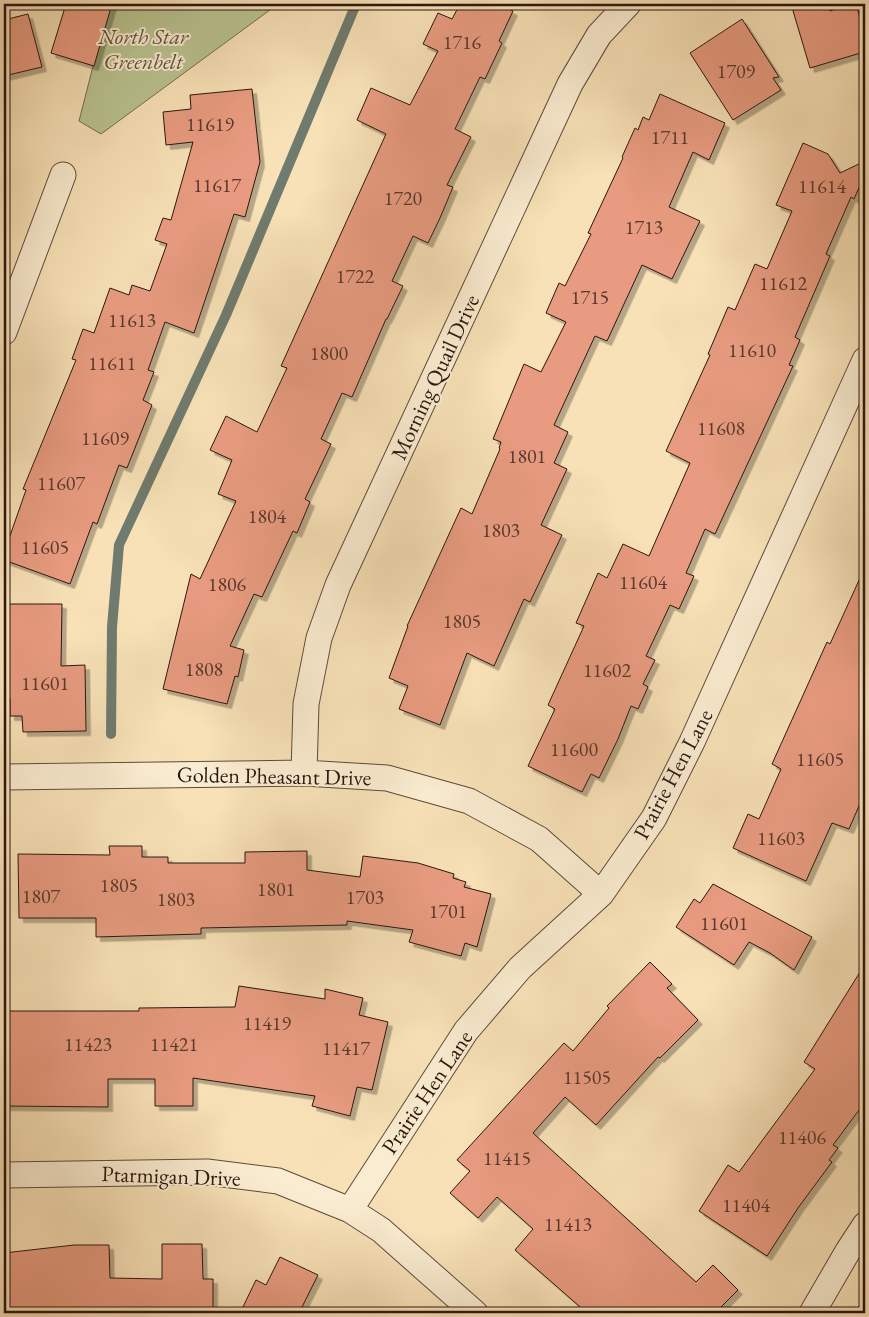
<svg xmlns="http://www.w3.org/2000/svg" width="869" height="1317" font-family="'EB Garamond',serif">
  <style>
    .green { fill: #b9c391; stroke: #726d50 }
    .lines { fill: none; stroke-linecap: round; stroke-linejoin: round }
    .stream { stroke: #6f7b6e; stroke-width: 10 }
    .building { fill: #e89b80; stroke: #2a1710; filter: url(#shadow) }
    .street-casing { stroke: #5e4a3a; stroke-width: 27 }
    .street { stroke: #faecd0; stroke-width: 25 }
    .labels { text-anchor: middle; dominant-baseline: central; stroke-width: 4; stroke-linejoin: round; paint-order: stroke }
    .number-label { font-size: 20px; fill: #5a382c }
    .park-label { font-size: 22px; font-style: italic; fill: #5c533d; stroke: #faecd0 }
    .street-label { font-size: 22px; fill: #2a1710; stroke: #faecd0 }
  </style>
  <defs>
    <filter id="shadow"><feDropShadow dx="4.5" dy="4.5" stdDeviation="0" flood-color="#0004"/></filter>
  </defs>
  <rect width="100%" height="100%" fill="#f8e1b7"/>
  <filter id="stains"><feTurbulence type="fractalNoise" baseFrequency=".004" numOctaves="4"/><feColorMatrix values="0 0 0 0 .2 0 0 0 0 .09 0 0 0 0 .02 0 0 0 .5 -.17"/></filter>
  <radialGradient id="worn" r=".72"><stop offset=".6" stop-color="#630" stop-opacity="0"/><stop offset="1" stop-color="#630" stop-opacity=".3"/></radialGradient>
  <path class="green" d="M 109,4 L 278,4 L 101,134 L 79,121 Z"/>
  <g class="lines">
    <path class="stream" d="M 111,734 L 112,627 L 119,545 L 226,315 L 356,4"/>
  </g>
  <path class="building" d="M 66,4 L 112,4 L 94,66 L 51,53 Z
    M 460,4 L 498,4 L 513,11 L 499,41 L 502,43 L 485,79 L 480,77 L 455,129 L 471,137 L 447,185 L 453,187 L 440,218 L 428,243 L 413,236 L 392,281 L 403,286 L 387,319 L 386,319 L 352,397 L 342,393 L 321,439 L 331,444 L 305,499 L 310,502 L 297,533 L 293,531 L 262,597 L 254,594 L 230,646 L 244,650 L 238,677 L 235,676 L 227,704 L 163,689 L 191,574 L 200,579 L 236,501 L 218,494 L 232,460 L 210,450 L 226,416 L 257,432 L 287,368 L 281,366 L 386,134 L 357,120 L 371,88 L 410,105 L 438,51 L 423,44 L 438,13 L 452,19 Z
    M 791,4 L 828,4 L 830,11 L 848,4 L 856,4 L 865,35 L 859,36 L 864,52 L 810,68 Z
    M 28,14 L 42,67 L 4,76 L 4,20 Z
    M 742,19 L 779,77 L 773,78 L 781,90 L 733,120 L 690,53 Z
    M 252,89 L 260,162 L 245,217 L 234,214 L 194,333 L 165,322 L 148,370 L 154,372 L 143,400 L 152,405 L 127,468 L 119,465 L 97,524 L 93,522 L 70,584 L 4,560 L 4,553 L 26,490 L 23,489 L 76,360 L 72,359 L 83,329 L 94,333 L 110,288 L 129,295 L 132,285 L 150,291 L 167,244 L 155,240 L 163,218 L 171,220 L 193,142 L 166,145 L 163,112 L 191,109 L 190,95 Z
    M 660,94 L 725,123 L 709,160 L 693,152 L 669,207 L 700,221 L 672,279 L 642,265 L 607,341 L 595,336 L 554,425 L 568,432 L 554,463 L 567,469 L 541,525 L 562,535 L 530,602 L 524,599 L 494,666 L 467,653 L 440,725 L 399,709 L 408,686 L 389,678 L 408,626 L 407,626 L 461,508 L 472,514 L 500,449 L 499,448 L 501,442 L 493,439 L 524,364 L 541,372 L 566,322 L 546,313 L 559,283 L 565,286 L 591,234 L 588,233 L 623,158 L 622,157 L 635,128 L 638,130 L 643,117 L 649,120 Z
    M 803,143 L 828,154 L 840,173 L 865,161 L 865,174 L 854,199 L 851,197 L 826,254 L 830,256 L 795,337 L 800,340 L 789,365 L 793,366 L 715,534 L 705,529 L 686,573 L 694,576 L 679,609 L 670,605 L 646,656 L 655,660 L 643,684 L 648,687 L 638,709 L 631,706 L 618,739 L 599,778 L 591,774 L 582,792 L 528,766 L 555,709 L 548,705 L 584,626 L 576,623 L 598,573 L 607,578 L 623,544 L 649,556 L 690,463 L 666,451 L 710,355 L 708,354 L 728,307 L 735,310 L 755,264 L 767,269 L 792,211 L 776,205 Z
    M 865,567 L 865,792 L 849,829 L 832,823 L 806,881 L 733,848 L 748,814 L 759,819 L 781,769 L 772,764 L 827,642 L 830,644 Z
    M 4,604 L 62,604 L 61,666 L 85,665 L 86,731 L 23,732 L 22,716 L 10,716 L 10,699 L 4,699 Z
    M 109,846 L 142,846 L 142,857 L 168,857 L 168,863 L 245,863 L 245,852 L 307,851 L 307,870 L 360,877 L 363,856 L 418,863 L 454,874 L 453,878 L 466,882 L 464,887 L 491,894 L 477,947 L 465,943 L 461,956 L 409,942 L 413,930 L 347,921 L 347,925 L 201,928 L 201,934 L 96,937 L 96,918 L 19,918 L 18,854 L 110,855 Z
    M 713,884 L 812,937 L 794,970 L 770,953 L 749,942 L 734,965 L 676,927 L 694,899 L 700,903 Z
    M 650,962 L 672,984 L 667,988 L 698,1020 L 660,1058 L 658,1057 L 596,1125 L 565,1097 L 533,1133 L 696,1282 L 713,1265 L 738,1290 L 715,1313 L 587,1313 L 515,1250 L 533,1229 L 497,1197 L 478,1218 L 450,1193 L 470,1171 L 457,1160 L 564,1043 L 573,1051 L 609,1008 L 607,1006 Z
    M 865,964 L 865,1102 L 833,1145 L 838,1148 L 829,1160 L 832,1162 L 798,1208 L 767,1256 L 699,1211 L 728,1165 L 739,1172 L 815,1069 L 804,1062 Z
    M 239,986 L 325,999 L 325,989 L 363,998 L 359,1015 L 388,1022 L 372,1090 L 357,1087 L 350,1116 L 312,1106 L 315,1096 L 193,1078 L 193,1106 L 155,1106 L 155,1079 L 108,1079 L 108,1107 L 4,1106 L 4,1011 L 139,1011 L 139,1008 L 235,1007 Z
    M 162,1244 L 202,1244 L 203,1279 L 213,1279 L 213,1313 L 4,1313 L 4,1253 L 74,1245 L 109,1245 L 110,1278 L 162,1279 Z
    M 280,1257 L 318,1275 L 299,1313 L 240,1313 L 256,1280 L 266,1285 Z"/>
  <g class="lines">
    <g class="street-casing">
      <path id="street" d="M 4,332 L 63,175
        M 304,773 L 306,704 L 319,638 L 338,585 L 570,84 L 599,35 L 628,4
        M 4,777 L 304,773 L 387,778 L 469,801 L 539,839 L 601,894
        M 4,1175 L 207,1172 L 278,1181 L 350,1210 L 381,1230 L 475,1313
        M 350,1210 L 466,1031 L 520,968 L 601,894 L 654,818 L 692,742 L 865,360
        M 812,1313 L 848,1251 L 865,1225"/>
    </g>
    <use href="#street" class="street"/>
  </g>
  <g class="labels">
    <g class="number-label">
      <text x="462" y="42">1716</text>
      <text x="736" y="71">1709</text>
      <text x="210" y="124">11619</text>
      <text x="670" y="137">1711</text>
      <text x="217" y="185">11617</text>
      <text x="822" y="186">11614</text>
      <text x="403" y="198">1720</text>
      <text x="644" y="227">1713</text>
      <text x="355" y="276">1722</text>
      <text x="783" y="283">11612</text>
      <text x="590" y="297">1715</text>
      <text x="132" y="320">11613</text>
      <text x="752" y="350">11610</text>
      <text x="329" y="353">1800</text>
      <text x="112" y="363">11611</text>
      <text x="721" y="428">11608</text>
      <text x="105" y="438">11609</text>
      <text x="527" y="456">1801</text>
      <text x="61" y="483">11607</text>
      <text x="267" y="516">1804</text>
      <text x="501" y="530">1803</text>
      <text x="45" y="547">11605</text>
      <text x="643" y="582">11604</text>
      <text x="227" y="584">1806</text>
      <text x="462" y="621">1805</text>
      <text x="204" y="669">1808</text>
      <text x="607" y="670">11602</text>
      <text x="45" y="683">11601</text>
      <text x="574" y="749">11600</text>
      <text x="820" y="759">11605</text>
      <text x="781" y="838">11603</text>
      <text x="119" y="885">1805</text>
      <text x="276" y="889">1801</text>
      <text x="41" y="896">1807</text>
      <text x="365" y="897">1703</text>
      <text x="176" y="899">1803</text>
      <text x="448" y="911">1701</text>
      <text x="724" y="923">11601</text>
      <text x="267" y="1023">11419</text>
      <text x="88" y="1044">11423</text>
      <text x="174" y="1044">11421</text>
      <text x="346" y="1048">11417</text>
      <text x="587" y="1077">11505</text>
      <text x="802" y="1137">11406</text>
      <text x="507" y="1158">11415</text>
      <text x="746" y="1205">11404</text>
      <text x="568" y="1224">11413</text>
    </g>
    <g class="park-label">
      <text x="143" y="36">North Star<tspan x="143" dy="25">Greenbelt</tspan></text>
    </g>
    <g class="street-label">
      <text transform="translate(435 377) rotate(-65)">Morning Quail Drive</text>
      <text transform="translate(673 774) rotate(-62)">Prairie Hen Lane</text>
      <text transform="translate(274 776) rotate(1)">Golden Pheasant Drive</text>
      <text transform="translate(427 1092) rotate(-56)">Prairie Hen Lane</text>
      <text transform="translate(171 1176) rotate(2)">Ptarmigan Drive</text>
    </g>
  </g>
  <rect width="869" height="1317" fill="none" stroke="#f8e1b7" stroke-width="20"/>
  <rect x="5" y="5" width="859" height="1307" fill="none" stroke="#2a1710" stroke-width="2.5"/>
  <rect x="10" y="10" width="849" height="1297" fill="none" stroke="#2a1710"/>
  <rect width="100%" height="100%" filter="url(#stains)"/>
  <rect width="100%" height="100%" fill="url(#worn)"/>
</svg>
